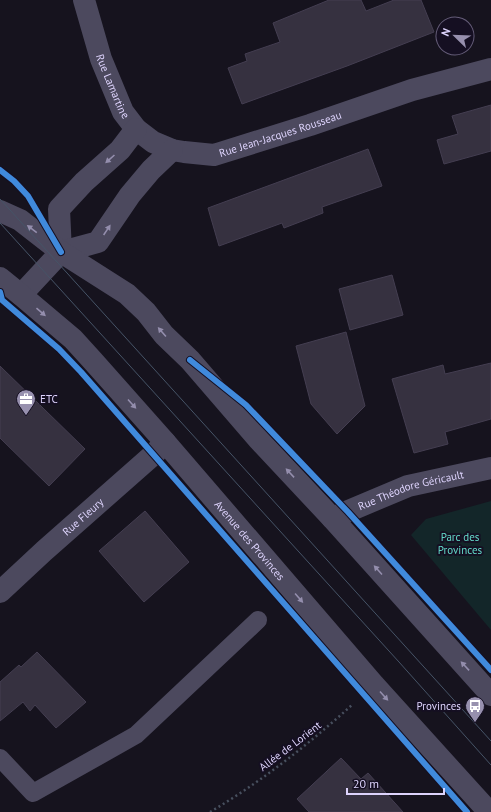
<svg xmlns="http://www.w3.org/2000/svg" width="491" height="812" font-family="'PT Sans',sans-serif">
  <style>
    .park { fill: #132629 }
    .building { fill: #363140; stroke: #443e51 }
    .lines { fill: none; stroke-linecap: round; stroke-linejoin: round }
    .path { stroke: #48505f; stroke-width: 2.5; stroke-dasharray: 2 3; stroke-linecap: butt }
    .service { stroke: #4c495e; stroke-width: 18 }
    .minor { stroke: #4c495e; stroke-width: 22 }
    .tertiary { stroke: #4c495e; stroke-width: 22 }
    .tram { stroke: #465467; stroke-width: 1 }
    .cycleway-casing { stroke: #150f22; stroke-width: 8 }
    .cycleway { stroke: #408adc; stroke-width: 6 }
    .oneway { fill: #948ead }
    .labels { text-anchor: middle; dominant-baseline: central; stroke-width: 4; stroke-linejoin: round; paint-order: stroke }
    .street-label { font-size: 11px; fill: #ddd3fc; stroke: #150f22 }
    .poi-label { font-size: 11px; fill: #ddd3fc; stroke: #150f22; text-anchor: start }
    .park-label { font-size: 11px; fill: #63d8c9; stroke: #150f22 }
  </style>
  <rect width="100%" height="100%" fill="#16131e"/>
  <path class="park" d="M 491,501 L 491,630 L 411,535 L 426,519 Z"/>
  <path class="building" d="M 329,0 L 361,0 L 366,11 L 394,0 L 421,0 L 434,32 L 347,66 L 242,104 L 228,68 L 247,61 L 245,54 L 280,42 L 273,23 Z
    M 491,105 L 491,151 L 444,164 L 437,140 L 458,134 L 452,116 Z
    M 368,149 L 382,186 L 322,207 L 323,213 L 284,228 L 282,223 L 219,246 L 208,208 Z
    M 392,275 L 403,315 L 350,330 L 339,289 Z
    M 346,332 L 365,406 L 337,434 L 311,404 L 296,346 Z
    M 491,363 L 491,419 L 445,432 L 448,444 L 414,453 L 392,379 L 443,365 L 445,374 Z
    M 0,366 L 85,449 L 49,486 L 0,438 Z
    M 145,511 L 189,562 L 144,602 L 99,551 Z
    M 37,652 L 86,702 L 56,728 L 35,705 L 30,711 L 23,702 L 0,721 L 0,682 L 19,665 L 21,667 Z
    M 341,758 L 361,779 L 368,773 L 403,812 L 309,812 L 297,799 Z"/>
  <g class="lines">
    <path class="path" d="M 210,812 C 261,782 309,744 353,704"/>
    <path class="service" d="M 0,758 L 33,793 L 136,735 L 258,620"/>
    <g class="minor">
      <path id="s1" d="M 84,0 L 101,59 L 123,112 L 136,129 L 153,142 L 172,150 L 184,152 L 214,155 L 310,125 L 412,90 L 491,69"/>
      <path d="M 61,252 L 59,209 L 84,182 L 120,150 L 136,129"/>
      <path d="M 21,295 L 61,252 L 98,242 L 130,195 L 151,170 L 172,150"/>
      <path id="s2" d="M 332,518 L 408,486 L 491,468"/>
      <path id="s3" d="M 0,592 L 44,551 L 154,454 L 165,442"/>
    </g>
    <g class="tertiary">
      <path d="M 0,211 L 20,220 L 61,252 L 127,294 L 146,312 L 164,335 L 190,360 L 259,440 L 332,518 L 491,695"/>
      <path id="s4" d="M 0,278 L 21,295 L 73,339 L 93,361 L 165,442 L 374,685 L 489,812"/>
    </g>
    <path class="tram" d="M 0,199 L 491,741
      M 0,223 L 399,662 L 491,765"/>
    <g class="cycleway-casing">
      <path id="cycleway" d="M 0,170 L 14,181 L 28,196 L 61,252
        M 0,292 L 2,300 L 59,349 L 81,372 L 467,812
        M 190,360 L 246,405 L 348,512 L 491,670"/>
    </g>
    <use href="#cycleway" class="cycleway"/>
  </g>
  <defs><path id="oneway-solid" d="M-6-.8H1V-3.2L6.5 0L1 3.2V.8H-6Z"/></defs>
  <g class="oneway">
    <use href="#oneway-solid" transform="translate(110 159) rotate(138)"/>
    <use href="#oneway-solid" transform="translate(32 229) rotate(-143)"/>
    <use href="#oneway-solid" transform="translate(107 230) rotate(-56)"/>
    <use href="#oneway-solid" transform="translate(41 312) rotate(41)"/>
    <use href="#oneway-solid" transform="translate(162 332) rotate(-131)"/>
    <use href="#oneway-solid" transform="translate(132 404) rotate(48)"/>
    <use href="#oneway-solid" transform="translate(290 473) rotate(-133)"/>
    <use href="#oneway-solid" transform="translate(378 570) rotate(-132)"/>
    <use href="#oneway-solid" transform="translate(299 598) rotate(49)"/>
    <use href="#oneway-solid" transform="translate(465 666) rotate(-133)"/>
    <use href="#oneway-solid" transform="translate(384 696) rotate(48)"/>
  </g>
  <defs>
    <g id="office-pin" transform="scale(1)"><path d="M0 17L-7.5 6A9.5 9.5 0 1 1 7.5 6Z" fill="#9790ae" stroke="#150f22"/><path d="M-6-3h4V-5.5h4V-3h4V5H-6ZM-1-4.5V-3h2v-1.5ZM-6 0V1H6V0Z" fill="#fff"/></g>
    <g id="bus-pin" transform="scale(1)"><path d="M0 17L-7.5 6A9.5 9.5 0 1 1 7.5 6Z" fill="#9790ae" stroke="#150f22"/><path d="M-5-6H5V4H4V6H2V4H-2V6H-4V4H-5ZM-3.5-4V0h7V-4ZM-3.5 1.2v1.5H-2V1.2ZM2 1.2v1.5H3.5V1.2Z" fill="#fff"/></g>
  </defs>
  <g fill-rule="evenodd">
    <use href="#office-pin" x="26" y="399"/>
    <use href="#bus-pin" x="475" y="706"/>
  </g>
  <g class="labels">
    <g class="street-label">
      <text stroke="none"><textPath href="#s1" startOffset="91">Rue Lamartine</textPath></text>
      <text stroke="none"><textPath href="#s1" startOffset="294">Rue Jean-Jacques Rousseau</textPath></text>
      <text stroke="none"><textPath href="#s2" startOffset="84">Rue Théodore Géricault</textPath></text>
      <text stroke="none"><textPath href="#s3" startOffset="112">Rue Fleury</textPath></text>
      <text stroke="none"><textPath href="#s4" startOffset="363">Avenue des Provinces</textPath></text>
      <text transform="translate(290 746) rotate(-37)">Allée de Lorient</text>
    </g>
    <g class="poi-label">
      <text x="40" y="399">ETC</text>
      <text x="461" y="706" text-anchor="end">Provinces</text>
    </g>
    <g class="park-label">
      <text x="460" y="537">Parc des<tspan x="460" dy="13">Provinces</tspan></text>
    </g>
  </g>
  <g transform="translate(455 36) rotate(293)"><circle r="19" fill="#150f22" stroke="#655d79"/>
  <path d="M0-3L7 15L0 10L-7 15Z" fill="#9790ae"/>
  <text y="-6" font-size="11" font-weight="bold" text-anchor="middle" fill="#ddd3fc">N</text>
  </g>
  <path d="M347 788v6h97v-6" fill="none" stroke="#ddd3fc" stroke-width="2"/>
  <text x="353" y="788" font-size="12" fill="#ddd3fc" stroke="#150f22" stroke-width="3" paint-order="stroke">20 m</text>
</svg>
